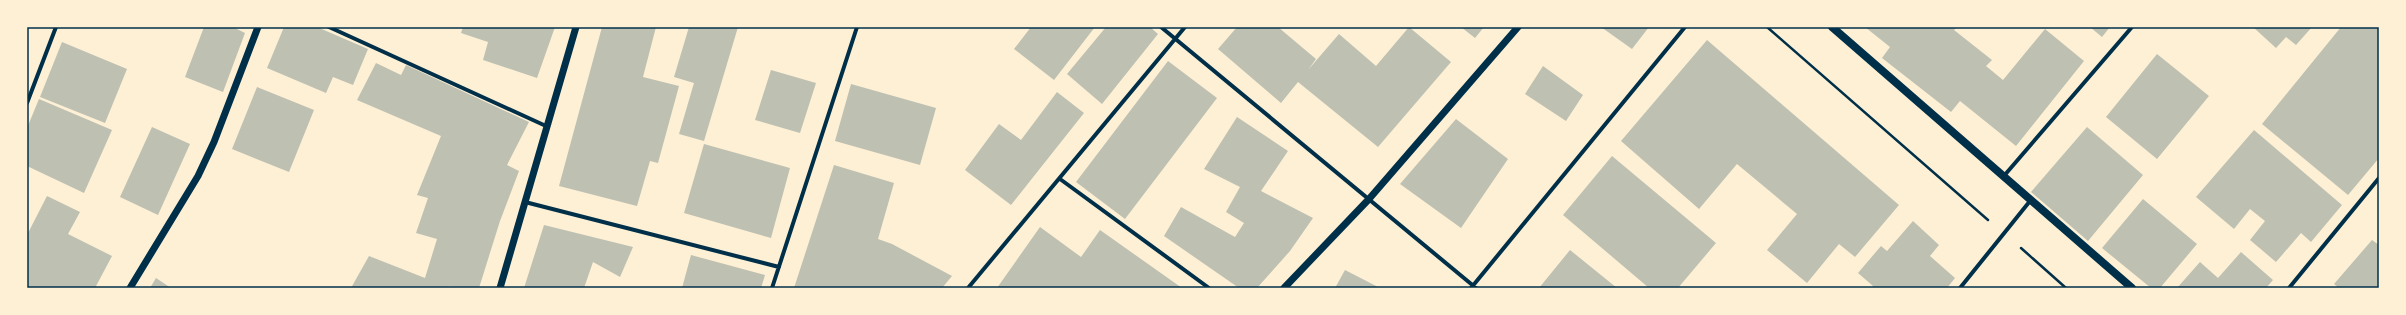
<svg xmlns="http://www.w3.org/2000/svg" width="2406" height="315" font-family="Rubik,sans-serif">
  <style>
    .building { fill: #bec0b2 }
    .lines { fill: none; stroke-linecap: round; stroke-linejoin: round }
    .path { stroke: #003049; stroke-width: 2.5 }
    .minor { stroke: #003049; stroke-width: 4 }
    .tertiary { stroke: #003049; stroke-width: 7 }
    .secondary { stroke: #003049; stroke-width: 8 }
    .neatline { fill: none; stroke: #003049; stroke-width: 1.5 }
  </style>
  <rect width="100%" height="100%" fill="#fdf0d5"/>
  <path class="building" d="M 204,27 L 233,27 L 245,33 L 223,92 L 185,77 Z
    M 284,27 L 317,27 L 368,49 L 353,85 L 333,77 L 326,93 L 267,68 Z
    M 463,27 L 555,27 L 537,78 L 483,60 L 488,42 L 461,33 Z
    M 602,27 L 656,27 L 643,77 L 679,86 L 658,163 L 650,161 L 637,206 L 559,186 Z
    M 689,27 L 738,27 L 704,141 L 679,134 L 694,83 L 674,77 Z
    M 1031,27 L 1095,27 L 1054,80 L 1014,49 Z
    M 1106,27 L 1150,27 L 1158,34 L 1102,104 L 1067,74 Z
    M 1237,27 L 1278,27 L 1316,59 L 1308,70 L 1339,34 L 1376,66 L 1409,27 L 1451,62 L 1378,147 L 1298,82 L 1281,103 L 1218,49 Z
    M 1461,27 L 1484,27 L 1475,38 Z
    M 1601,27 L 1649,27 L 1632,49 Z
    M 1865,27 L 1957,27 L 1954,30 L 1992,60 L 1986,66 L 2003,80 L 2045,29 L 2084,61 L 2016,146 L 1960,101 L 1951,112 L 1882,58 L 1890,47 Z
    M 2090,27 L 2110,27 L 2102,37 Z
    M 2253,27 L 2312,27 L 2296,45 L 2286,37 L 2276,48 Z
    M 2341,27 L 2379,27 L 2379,158 L 2348,195 L 2262,124 Z
    M 1707,40 L 1899,205 L 1855,257 L 1839,244 L 1807,283 L 1767,250 L 1797,214 L 1737,164 L 1699,209 L 1621,141 Z
    M 62,42 L 127,69 L 105,123 L 40,97 Z
    M 2157,54 L 2209,96 L 2157,159 L 2106,117 Z
    M 1168,61 L 1217,98 L 1125,219 L 1076,182 Z
    M 376,63 L 401,75 L 406,65 L 529,122 L 507,165 L 519,171 L 500,221 L 479,288 L 456,288 L 448,286 L 452,288 L 351,288 L 369,256 L 425,278 L 437,239 L 416,233 L 428,198 L 417,195 L 441,136 L 357,100 Z
    M 1543,66 L 1583,95 L 1566,121 L 1525,94 Z
    M 771,70 L 816,83 L 800,133 L 755,120 Z
    M 851,84 L 936,108 L 920,165 L 835,141 Z
    M 257,87 L 314,110 L 289,172 L 232,149 Z
    M 1057,92 L 1084,113 L 1011,205 L 965,170 L 999,124 L 1021,140 Z
    M 39,99 L 112,130 L 84,193 L 27,166 L 27,128 Z
    M 1237,117 L 1288,151 L 1261,191 L 1313,218 L 1290,251 L 1257,288 L 1239,288 L 1164,236 L 1181,207 L 1235,237 L 1244,223 L 1226,212 L 1240,187 L 1204,169 Z
    M 1456,119 L 1508,159 L 1461,228 L 1400,184 Z
    M 152,127 L 190,144 L 158,215 L 120,197 Z
    M 2087,127 L 2143,175 L 2088,241 L 2031,192 Z
    M 2254,130 L 2342,205 L 2311,242 L 2301,233 L 2276,262 L 2250,240 L 2265,221 L 2250,209 L 2234,229 L 2196,197 Z
    M 704,144 L 790,168 L 771,238 L 684,213 Z
    M 1612,156 L 1716,243 L 1678,288 L 1649,288 L 1563,215 Z
    M 834,165 L 894,183 L 878,239 L 892,244 L 952,276 L 942,288 L 794,288 Z
    M 47,196 L 80,212 L 68,234 L 112,256 L 95,288 L 27,288 L 27,235 Z
    M 2143,199 L 2197,244 L 2160,288 L 2151,288 L 2102,248 Z
    M 1913,221 L 1939,245 L 1930,256 L 1955,278 L 1947,288 L 1872,288 L 1873,286 L 1858,273 L 1881,246 L 1887,251 Z
    M 544,225 L 633,247 L 620,277 L 593,262 L 584,288 L 524,288 Z
    M 1040,227 L 1081,257 L 1100,230 L 1182,288 L 997,288 Z
    M 2372,240 L 2379,245 L 2379,288 L 2339,288 L 2334,284 Z
    M 1570,250 L 1617,288 L 1539,288 Z
    M 2241,252 L 2273,280 L 2266,288 L 2177,288 L 2200,262 L 2218,278 Z
    M 691,255 L 765,275 L 761,288 L 682,288 Z
    M 1345,270 L 1380,288 L 1335,288 Z
    M 156,278 L 171,288 L 150,288 Z"/>
  <g class="lines">
    <path class="path" d="M 1767,27 L 1988,220
      M 2021,248 L 2066,288"/>
    <path class="minor" d="M 329,27 L 546,126
      M 1161,27 L 1476,288
      M 27,103 L 56,27
      M 2003,177 L 2132,27
      M 1060,179 L 1209,288
      M 525,202 L 779,267
      M 772,288 L 857,27
      M 968,288 L 1185,27
      M 1471,288 L 1685,27
      M 1960,288 L 2030,201
      M 2289,288 L 2379,178"/>
    <path class="tertiary" d="M 130,288 L 198,176 L 214,142 L 258,27
      M 500,288 L 576,27
      M 1284,288 L 1369,199 L 1518,27"/>
    <path class="secondary" d="M 1832,27 L 2132,288"/>
  </g>
  <rect width="2406" height="315" fill="none" stroke="#fdf0d5" stroke-width="56"/>
  <rect x="28" y="28" width="2350" height="259" class="neatline"/>
</svg>
